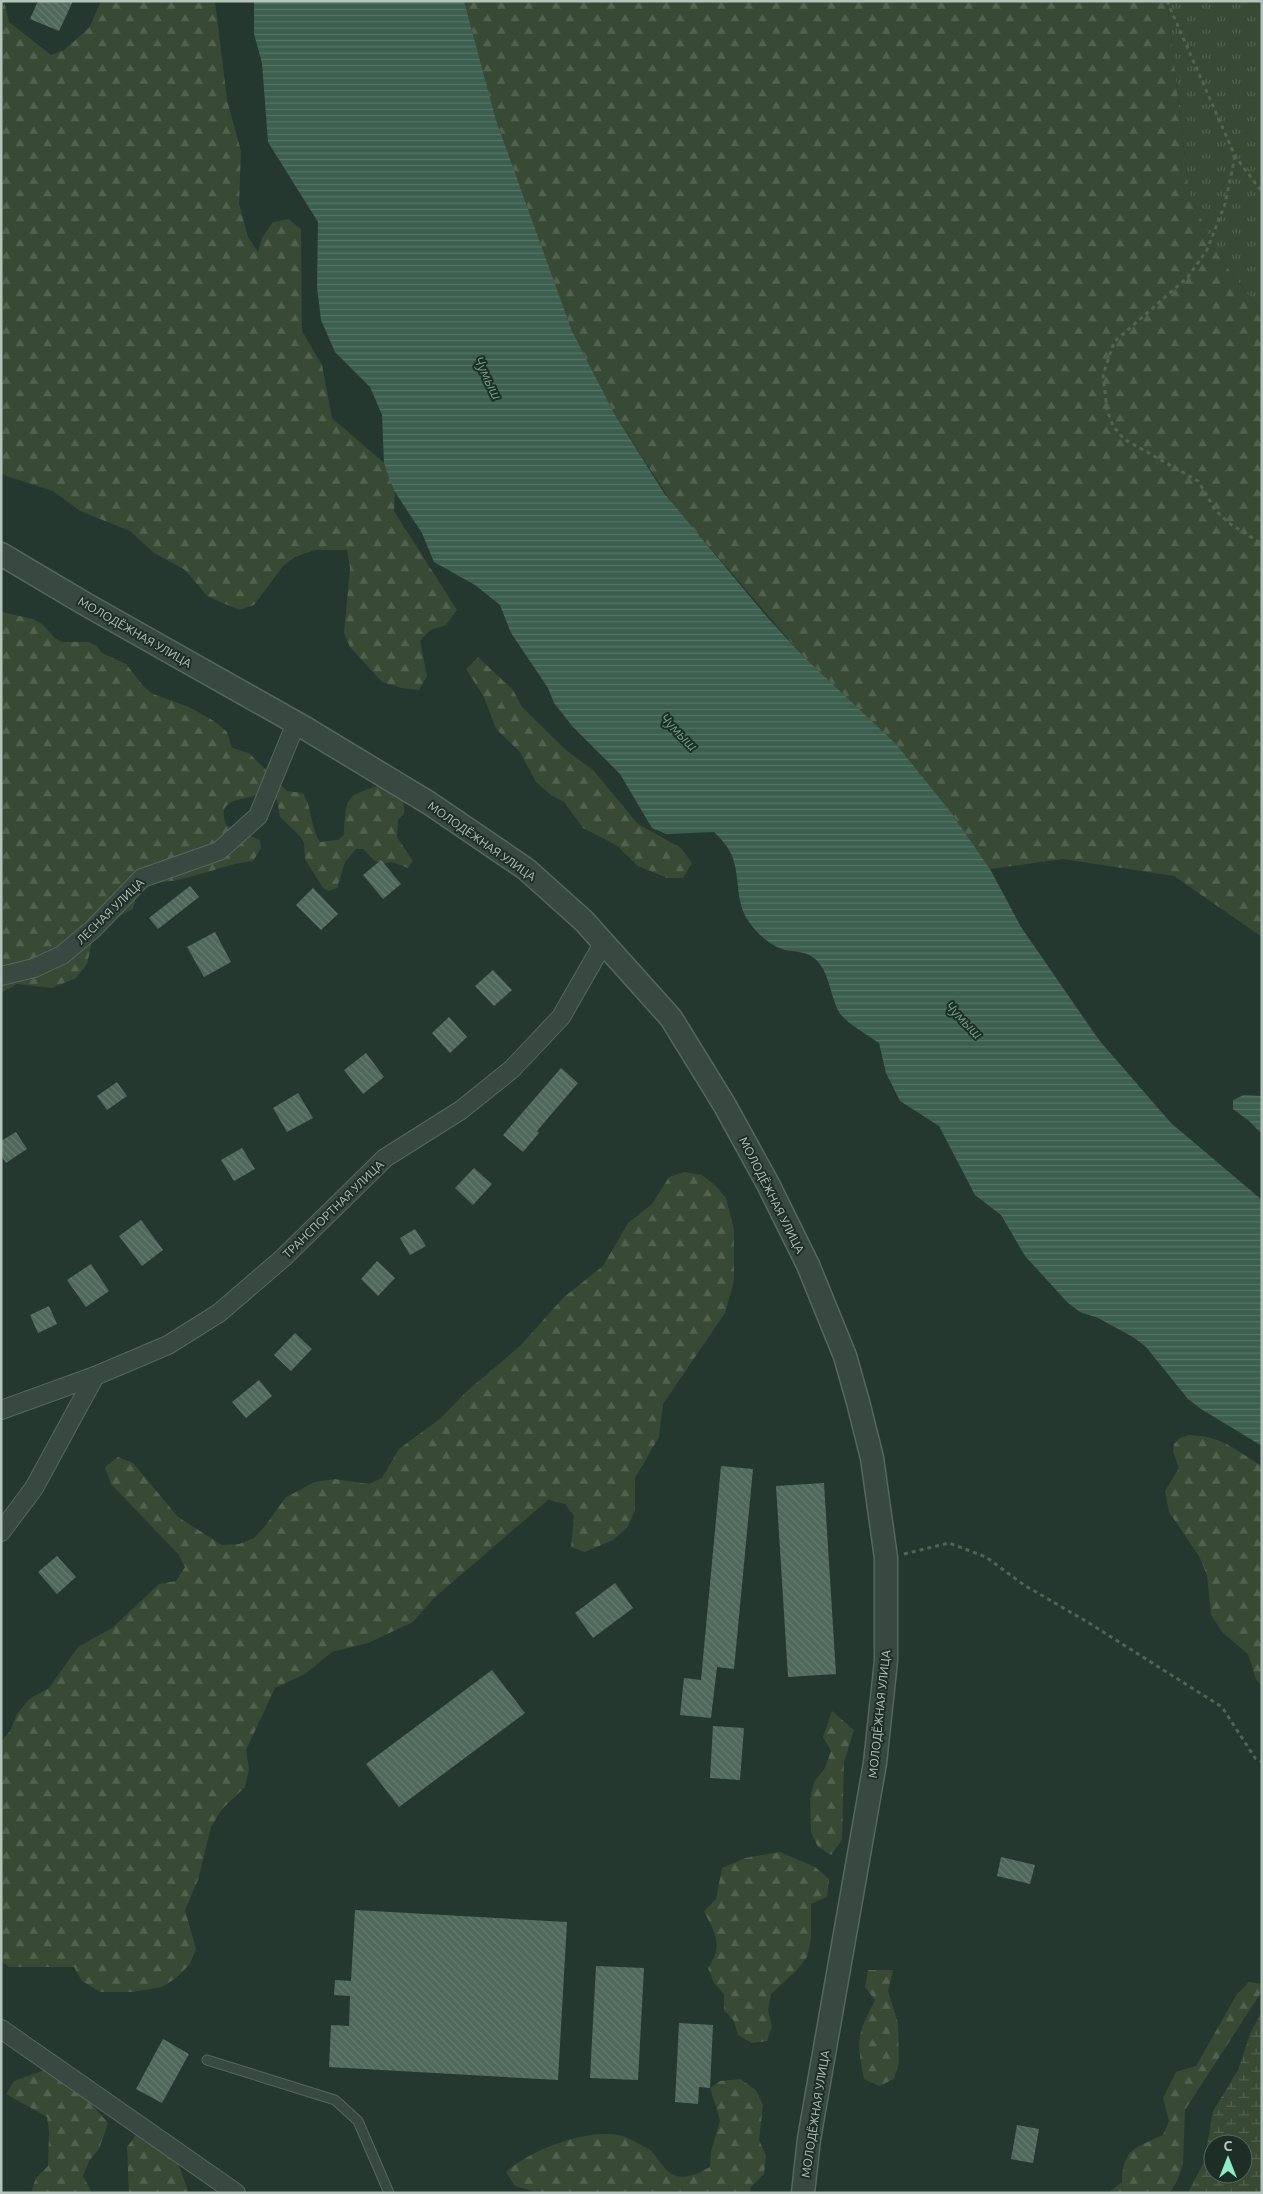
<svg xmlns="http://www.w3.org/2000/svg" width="1263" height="2194" font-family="Ubuntu,sans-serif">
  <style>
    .grass { fill: url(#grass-tufts) }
    .forest { fill: url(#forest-firs) }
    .wetland { fill: url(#wetland-marsh); fill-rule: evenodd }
    .water { fill: url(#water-rules) }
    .building { fill: url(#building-back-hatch) }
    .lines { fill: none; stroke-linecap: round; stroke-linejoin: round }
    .service-casing { stroke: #56675f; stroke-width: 11 }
    .minor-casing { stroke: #56675f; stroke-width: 20 }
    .tertiary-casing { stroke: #56675f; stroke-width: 25 }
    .path { stroke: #526454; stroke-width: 3; stroke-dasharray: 4 4; stroke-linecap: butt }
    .service { stroke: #384941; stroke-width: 9 }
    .minor { stroke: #384941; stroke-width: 18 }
    .tertiary { stroke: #384941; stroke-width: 22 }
    .labels { text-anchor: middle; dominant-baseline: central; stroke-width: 4; stroke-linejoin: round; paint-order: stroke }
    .street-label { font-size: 12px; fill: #b3c5bd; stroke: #1d2e26 }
    .water-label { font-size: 14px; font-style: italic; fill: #70a08a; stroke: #1d2e26 }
  </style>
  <defs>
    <pattern id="grass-tufts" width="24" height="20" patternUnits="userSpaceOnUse" patternTransform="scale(1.25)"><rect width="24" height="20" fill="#384934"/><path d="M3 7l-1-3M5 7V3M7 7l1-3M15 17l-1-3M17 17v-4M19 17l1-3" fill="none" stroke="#52624f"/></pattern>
    <pattern id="forest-firs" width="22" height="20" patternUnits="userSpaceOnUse" patternTransform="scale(1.25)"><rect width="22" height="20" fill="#384934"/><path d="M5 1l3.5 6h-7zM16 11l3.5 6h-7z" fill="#52624f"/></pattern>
    <pattern id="wetland-marsh" width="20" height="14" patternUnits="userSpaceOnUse" patternTransform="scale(1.25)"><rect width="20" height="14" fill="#384934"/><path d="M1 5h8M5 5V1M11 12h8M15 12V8" fill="none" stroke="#52624f"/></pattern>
    <pattern id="water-rules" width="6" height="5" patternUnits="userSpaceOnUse" patternTransform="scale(1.25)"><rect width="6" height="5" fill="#3c5f4f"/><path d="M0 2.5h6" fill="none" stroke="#567466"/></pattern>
    <pattern id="building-back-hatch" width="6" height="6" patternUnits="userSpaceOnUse" patternTransform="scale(1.25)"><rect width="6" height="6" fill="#50675c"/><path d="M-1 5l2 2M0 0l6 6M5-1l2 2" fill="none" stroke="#677b71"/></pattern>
  </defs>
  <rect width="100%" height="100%" fill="#25382f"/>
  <path class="grass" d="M 1167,1 L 1262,1 L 1262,313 L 1218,255 L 1189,193 Z"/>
  <path class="forest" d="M 1,1 L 4,1 L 9,22 L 51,55 L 64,50 L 89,28 L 101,1 L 215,1 L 227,100 L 241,151 L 239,204 L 248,237 L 258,252 L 262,238 L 273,222 L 288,219 L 301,229 L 302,331 L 322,365 L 332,418 L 384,463 L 395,492 L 394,511 L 457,610 L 446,625 L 430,630 L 420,641 L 427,676 L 419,690 L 401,688 L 382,682 L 350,647 L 344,633 L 350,568 L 347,550 L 315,550 L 295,557 L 283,566 L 254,605 L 239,610 L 207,596 L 185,570 L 154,553 L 130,531 L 80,511 L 53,491 L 6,476 L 1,472 Z
    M 464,1 L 1167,1 L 1189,193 L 1218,255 L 1262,313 L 1262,937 L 1174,876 L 1063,859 L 990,869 L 950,811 L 896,744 L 802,655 L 674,506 L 615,415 L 572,331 L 496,120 Z
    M 1,612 L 33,619 L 42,624 L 55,638 L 62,642 L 88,642 L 97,646 L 102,653 L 126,664 L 144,687 L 153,694 L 189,707 L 214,721 L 227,732 L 232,748 L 249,753 L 287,791 L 303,793 C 312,807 310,826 320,842 L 338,840 L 344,835 C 346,794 345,797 384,784 C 397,791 406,798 404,814 L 398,820 L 397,837 L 413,861 L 408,868 L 392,862 L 383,864 L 375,861 L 363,849 L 356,849 L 345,862 L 337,888 L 329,891 L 323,888 L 305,859 L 304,843 L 300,836 L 280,817 L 277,800 L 265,789 C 261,791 256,795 251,797 C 234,801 216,802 227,826 L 260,840 L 261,848 L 253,861 L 235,864 L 179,880 L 139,885 L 133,909 L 107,923 L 93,937 L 87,964 L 76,978 L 52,988 L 17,984 L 1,993 Z
    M 478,657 L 513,690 L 522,707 L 566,750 L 593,770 L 638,824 L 681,848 L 692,863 L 683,878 L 667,878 L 638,866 L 616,845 L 583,828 L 564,802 L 551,795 L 536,782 L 520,752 L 496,729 L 484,697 L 466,669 Z
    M 685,1172 L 702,1175 L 716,1186 L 726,1198 L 734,1230 L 734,1281 L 725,1313 L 663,1404 L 659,1437 L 635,1478 L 635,1511 L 627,1528 L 613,1540 L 585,1552 L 571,1547 L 574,1516 L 565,1504 L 548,1500 L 434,1598 L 413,1622 L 368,1643 L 332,1652 L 305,1674 L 275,1688 L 246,1750 L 249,1769 L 245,1787 L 222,1809 L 211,1827 L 198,1880 L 185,1910 L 196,1949 L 190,1964 L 176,1978 L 162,1987 L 132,1992 L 100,1992 L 82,1981 L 74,1967 L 9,1967 L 1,1961 L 1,1742 L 10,1731 L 17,1714 L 29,1699 L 49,1688 L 78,1647 L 112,1628 L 159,1584 L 176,1581 L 185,1567 L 178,1554 L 111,1484 L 105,1467 L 118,1457 L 133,1463 L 178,1517 L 222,1545 L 239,1544 L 254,1538 L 265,1526 L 286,1497 L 315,1482 L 335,1479 L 369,1484 L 382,1478 L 399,1449 L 441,1418 L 466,1392 L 520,1346 L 564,1297 L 603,1266 L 628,1223 L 652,1204 L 669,1177 Z
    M 1189,1435 C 1222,1436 1234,1449 1262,1466 L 1262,1687 L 1256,1679 L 1248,1654 L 1223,1633 L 1211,1615 L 1207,1575 L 1199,1556 L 1169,1512 L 1165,1491 L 1179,1468 L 1173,1452 L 1174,1444 L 1180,1438 Z
    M 832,1711 L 854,1730 L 844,1762 L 842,1840 L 831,1855 L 818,1847 L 811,1832 L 810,1799 L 814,1782 L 825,1768 L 831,1751 L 823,1737 Z
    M 780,1852 L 815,1867 L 829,1879 L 827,1897 L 811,1904 L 811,1939 L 807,1957 L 797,1970 L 771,1994 L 768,2010 L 772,2026 L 767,2041 L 752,2043 L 738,2035 L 734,2021 L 724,2010 L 724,1994 L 714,1983 L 708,1968 C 724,1944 715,1934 704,1911 L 716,1899 L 722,1868 L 745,1858 Z
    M 868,1970 L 893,1970 L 888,1991 L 898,2023 L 899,2062 L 894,2079 L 879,2086 L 864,2079 C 856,2038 857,2036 875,2000 L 865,1987 Z
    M 1249,1982 L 1262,1984 L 1262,1991 L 1185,2110 L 1183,2164 L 1177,2181 L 1170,2193 L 1108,2193 L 1122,2182 C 1123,2147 1135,2149 1163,2135 L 1169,2121 L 1163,2098 L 1176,2072 L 1196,2066 L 1237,1994 Z
    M 44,2070 L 73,2083 L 108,2123 L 99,2149 L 89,2161 L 83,2176 L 92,2193 L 31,2193 L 36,2178 L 48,2166 L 49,2132 L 47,2117 L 6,2094 L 14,2081 Z
    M 740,2079 L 756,2090 L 763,2105 L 759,2140 L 766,2156 L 764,2174 L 751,2187 L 750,2193 L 539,2193 L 515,2186 L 506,2172 C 530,2150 585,2129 619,2135 C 628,2137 639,2144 647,2148 C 659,2155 662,2172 677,2176 C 688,2179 701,2172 710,2167 L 711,2152 L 720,2120 L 710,2088 L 720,2081 Z
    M 136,2135 C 141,2135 148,2134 153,2135 C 172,2141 183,2176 189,2193 L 129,2193 L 127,2147 Z"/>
  <path class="wetland" d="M 1262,2011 L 1262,2193 L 1188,2193 L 1204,2162 L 1213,2111 L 1238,2070 L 1250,2034 ZM 1213,2144 L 1243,2144 L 1243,2174 L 1213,2174 Z"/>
  <path class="water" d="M 254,1 L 464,1 L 496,120 L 572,331 L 615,415 L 664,493 L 767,617 L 802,655 L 896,744 L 950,811 L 990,869 L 1021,927 L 1099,1040 L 1171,1123 L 1262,1200 L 1262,1446 L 1201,1409 L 1188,1399 L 1146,1347 L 1133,1337 L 1098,1318 L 1080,1312 L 1068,1303 L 1025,1256 L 1001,1215 L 975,1195 L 939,1126 L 900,1101 L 886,1073 L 879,1043 C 869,1036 850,1025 842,1016 C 830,1002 831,971 814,958 C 805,951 795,952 785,950 C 771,946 757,934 749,922 C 734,900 741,879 732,856 C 728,846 721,839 714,832 L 666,834 L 652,828 L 620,774 L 573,727 L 554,703 L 548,688 L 511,633 L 500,605 L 475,585 L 434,562 L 422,533 L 395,492 L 389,478 L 384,463 L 382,415 L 370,387 L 335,352 L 321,320 L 317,287 L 318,222 L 268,142 L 262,63 L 254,34 Z
    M 1244,1095 L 1262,1096 L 1262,1134 L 1249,1121 L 1233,1109 L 1233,1100 Z"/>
  <path class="building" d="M 38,1 L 73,1 L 59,31 L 30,19 Z
    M 381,860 L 401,884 L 383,899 L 363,875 Z
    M 190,886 L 199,897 L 158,929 L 149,918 Z
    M 313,888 L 338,914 L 321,930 L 296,905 Z
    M 215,932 L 231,962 L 204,977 L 187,947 Z
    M 493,970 L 512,990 L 494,1006 L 475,986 Z
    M 449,1017 L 467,1037 L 450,1053 L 432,1033 Z
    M 366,1053 L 384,1077 L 363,1094 L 344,1070 Z
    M 561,1068 L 578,1083 L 537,1131 L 539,1133 L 523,1152 L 503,1135 Z
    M 117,1082 L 127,1096 L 107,1110 L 97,1096 Z
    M 298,1093 L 313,1118 L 287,1132 L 273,1108 Z
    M 16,1132 L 27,1149 L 6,1163 L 1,1155 L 1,1141 Z
    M 242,1148 L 255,1169 L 234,1181 L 221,1160 Z
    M 474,1168 L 492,1184 L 473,1205 L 455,1188 Z
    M 141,1220 L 163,1250 L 142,1266 L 119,1236 Z
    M 415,1229 L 426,1246 L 410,1255 L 400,1238 Z
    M 377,1261 L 395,1278 L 378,1296 L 361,1279 Z
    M 91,1264 L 109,1291 L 86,1307 L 67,1280 Z
    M 49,1306 L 57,1324 L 38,1333 L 30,1315 Z
    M 295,1333 L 312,1349 L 291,1371 L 274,1355 Z
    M 259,1380 L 272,1396 L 246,1418 L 232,1402 Z
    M 721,1466 L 753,1469 L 734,1669 L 717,1667 L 711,1718 L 680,1715 L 684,1678 L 701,1680 Z
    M 824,1483 L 836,1674 L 788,1677 L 776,1486 Z
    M 57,1556 L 76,1577 L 57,1594 L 38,1572 Z
    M 615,1583 L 633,1608 L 593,1638 L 575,1613 Z
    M 492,1670 L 525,1713 L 399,1807 L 366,1764 Z
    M 713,1726 L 744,1728 L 740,1780 L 710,1778 Z
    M 1001,1857 L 1035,1865 L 1030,1884 L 997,1876 Z
    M 355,1910 L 567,1922 L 558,2080 L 329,2067 L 331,2025 L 349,2026 L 350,1996 L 334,1995 L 335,1980 L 351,1981 Z
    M 596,1966 L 644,1968 L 638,2080 L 590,2078 Z
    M 679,2023 L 713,2025 L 710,2088 L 699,2087 L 698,2104 L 675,2102 Z
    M 163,2039 L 189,2054 L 162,2103 L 136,2089 Z
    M 1017,2125 L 1039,2129 L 1033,2163 L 1011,2159 Z"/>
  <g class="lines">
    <g class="service-casing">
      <path id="service" d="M 207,2060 L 335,2100 L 358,2121 L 389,2193"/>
    </g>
    <g class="minor-casing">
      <path id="minor" d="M 1,976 L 34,968 L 62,955 L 93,929 L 142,878 L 219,851 L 258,816 L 296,723
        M 1,1410 L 95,1376 L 168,1345 L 219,1313 L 283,1258 L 385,1158 L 461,1110 L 512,1069 L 561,1017 L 604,942
        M 1,1532 L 34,1488 L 95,1376
        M 1,2029 L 236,2193"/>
    </g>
    <g class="tertiary-casing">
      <path id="tertiary" d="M 1,554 L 87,605 L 305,728 L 429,803 L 526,869 L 584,921 L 671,1018 L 724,1104 L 768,1184 L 808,1265 L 845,1356 L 858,1402 L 872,1458 L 886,1558 L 886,1661 L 875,1763 L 809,2139 L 803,2193"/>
    </g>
    <path class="path" d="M 1167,1 L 1235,156 L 1262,192
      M 1235,156 L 1225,204 L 1207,250 L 1188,277 L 1114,342 L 1103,375 L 1107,410 L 1113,426 L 1124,439 L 1198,481 L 1216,511 L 1229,523 L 1262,544
      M 904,1554 L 949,1543 L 986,1557 L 1024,1585 L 1089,1623 L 1222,1707 L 1255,1758 L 1262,1762"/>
    <use href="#service" class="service"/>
    <use href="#minor" class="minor"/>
    <use href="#tertiary" class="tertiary"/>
  </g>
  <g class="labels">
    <g class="street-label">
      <text transform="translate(135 632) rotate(30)">МОЛОДЁЖНАЯ УЛИЦА</text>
      <text transform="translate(482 841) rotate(35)">МОЛОДЁЖНАЯ УЛИЦА</text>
      <text transform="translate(110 911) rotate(-44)">ЛЕСНАЯ УЛИЦА</text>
      <text transform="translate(772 1195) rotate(63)">МОЛОДЁЖНАЯ УЛИЦА</text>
      <text transform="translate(333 1209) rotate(-44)">ТРАНСПОРТНАЯ УЛИЦА</text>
      <text transform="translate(879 1714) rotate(-84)">МОЛОДЁЖНАЯ УЛИЦА</text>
      <text transform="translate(815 2114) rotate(-81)">МОЛОДЁЖНАЯ УЛИЦА</text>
    </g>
    <g class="water-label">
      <text transform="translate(488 378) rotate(64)">Чумыш</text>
      <text transform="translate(679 732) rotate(45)">Чумыш</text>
      <text transform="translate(964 1020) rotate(45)">Чумыш</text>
    </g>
  </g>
  <rect width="1263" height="2194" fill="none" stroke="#b3c5bd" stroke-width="5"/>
  <g transform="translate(1228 2159)"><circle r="24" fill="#1d2e26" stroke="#596a62"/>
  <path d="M0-4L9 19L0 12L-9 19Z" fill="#91ecc6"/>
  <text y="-8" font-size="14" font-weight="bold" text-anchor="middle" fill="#b3c5bd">С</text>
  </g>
</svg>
